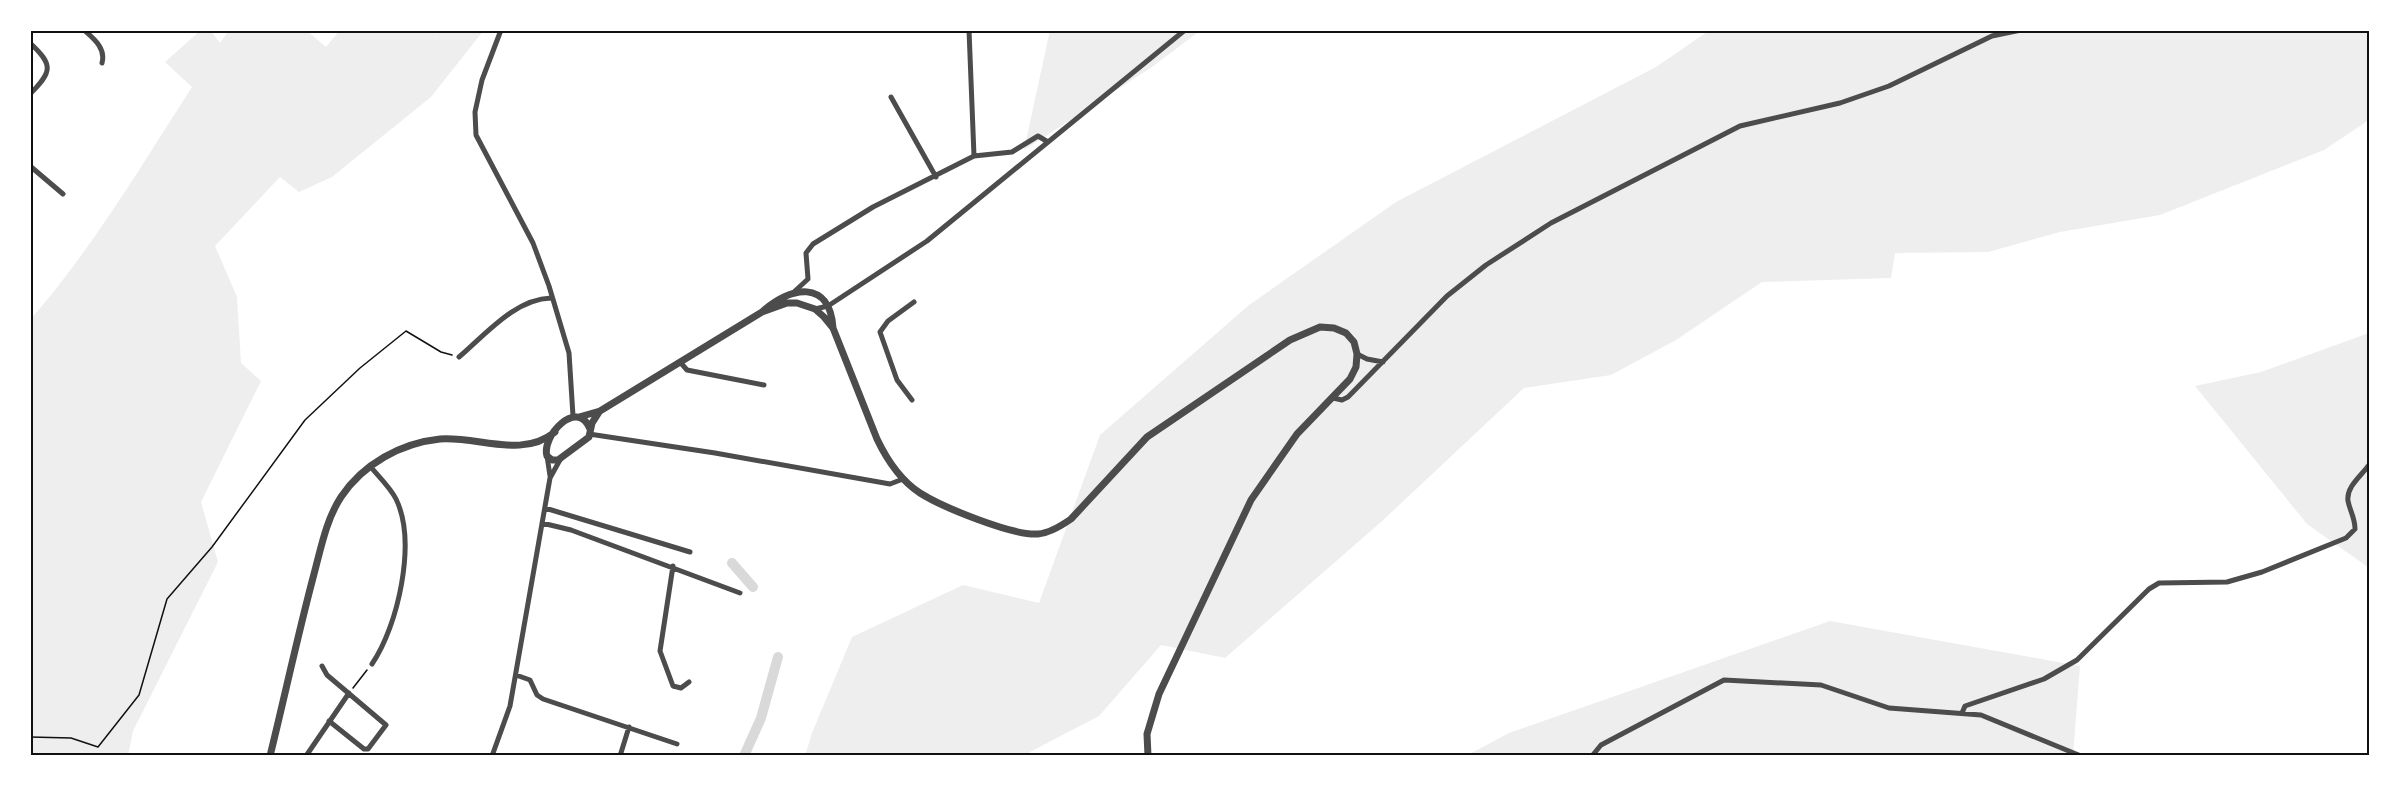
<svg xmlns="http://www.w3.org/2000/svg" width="2399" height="786" viewBox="0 0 2399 786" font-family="Raleway,sans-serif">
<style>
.green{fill:#eee}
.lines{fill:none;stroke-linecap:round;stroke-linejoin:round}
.canal{stroke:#d9d9d9;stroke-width:10}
.path{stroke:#111;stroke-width:1.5}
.minor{stroke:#4c4c4c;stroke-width:5}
.tertiary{stroke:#4c4c4c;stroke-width:7}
.neatline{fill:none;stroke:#111;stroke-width:2}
</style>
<rect width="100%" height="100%" fill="#fff"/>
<path class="green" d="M 201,30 L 210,30 L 220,43 L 229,30 L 306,30 L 326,47 L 340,30 L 433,30 L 437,34 L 441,30 L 484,30 L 431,97 L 332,177 L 299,192 L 280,177 L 215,246 L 237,297 L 241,363 L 261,381 L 201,502 L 218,562 L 133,731 L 128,756 L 30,756 L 30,320 C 92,249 141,166 192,87 L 165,62 Z
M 1050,30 L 1201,30 L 1152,67 L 1024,150 Z
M 1710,30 L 2369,30 L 2369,120 L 2324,150 L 2160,215 L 2060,232 L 1988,252 L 1895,253 L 1891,278 L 1762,282 L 1676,340 L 1611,375 L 1524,388 L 1381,522 L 1225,658 L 1161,645 L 1099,716 L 1030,752 L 1028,756 L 805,756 L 812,733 L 852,637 L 963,585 L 1039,603 L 1100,435 L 1249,305 L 1396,202 L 1656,67 Z
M 2369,333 L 2369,568 L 2307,524 L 2195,386 L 2261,372 Z
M 1830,621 L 2080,666 L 2073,756 L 1466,756 L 1509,733 Z"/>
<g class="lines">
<path class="canal" d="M 732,563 L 753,587
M 744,756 L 761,718 L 778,657"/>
<path class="path" d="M 353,688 L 367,670
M 30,737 L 71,738 L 98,747 L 139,695 L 167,599 L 212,547 L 305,420 L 360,368 L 406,331 L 441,352 L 452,355"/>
<path class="minor" d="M 84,30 C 94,39 106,48 102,63
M 501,30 L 482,80 L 475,112 L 476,135 L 533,243 L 549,286 L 569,353 L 573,416
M 969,30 L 974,156
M 30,43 C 54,65 52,72 30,94
M 891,97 L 936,177
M 30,166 L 63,194
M 795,291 L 808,279 L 806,253 L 813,244 L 873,207 L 974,156 L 1012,152 L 1038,136 L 1048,142
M 815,309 L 828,306 L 927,241 L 1185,30
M 1357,354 L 1367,359 L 1383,362
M 459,357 C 486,334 515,299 551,298
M 680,362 L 687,370 L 764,385
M 1333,398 L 1342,400 L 1348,397 L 1447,296 L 1486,265 L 1551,223 L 1740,126 L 1840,103 L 1889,86 L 1992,36 L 2021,30
M 912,400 L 897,380 L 880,332 L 888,321 L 914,302
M 589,434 L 715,453 L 890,484 L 903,479
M 547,456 L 550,476
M 370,466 C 378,476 390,487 396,499 C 417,542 398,626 372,664
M 545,508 L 690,552
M 542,523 L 571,530 L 740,593
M 673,566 L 660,651 L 673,686 L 681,688 L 689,682
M 322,666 L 327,675 L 386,725 L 368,749 L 364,749 L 329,721
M 516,675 L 530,680 L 537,695 L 543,699 L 677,744
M 1962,713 L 1965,706 L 2044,679 L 2077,660 L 2149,589 L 2159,583 L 2227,582 L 2262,572 L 2346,538 L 2355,529 C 2355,518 2350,511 2348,501 C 2346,487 2361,476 2369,465
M 306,756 L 349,693
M 492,756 L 510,706 L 550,478 L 561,458
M 620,756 L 629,727
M 1592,756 L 1601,745 L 1724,680 L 1821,685 L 1889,708 L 1981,715 L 2081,756"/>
<path class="tertiary" d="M 762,312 L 787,303 L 797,303 L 815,309 L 824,317 L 833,328 L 877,439 C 887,460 900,480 920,493 C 942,507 1013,536 1038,534 C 1050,533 1061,526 1071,519 L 1147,437 L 1290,340 L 1320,327 L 1334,328 L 1346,333 L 1354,342 L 1357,354 L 1356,367 L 1350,379 L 1297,434 L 1251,500 L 1159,694 L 1147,734 L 1148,756
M 579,417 L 600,411 L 762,312 C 790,286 830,279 833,328
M 590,429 C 577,397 541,437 547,456 L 552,460 L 558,460 L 589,437 L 592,423 L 599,412
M 270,756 C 285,695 298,634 314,574 C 321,548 326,520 341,497 C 363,464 401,443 440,439 C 478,436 522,459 555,432"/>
</g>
<rect width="2399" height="786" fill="none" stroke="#ffffff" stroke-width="63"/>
<rect x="32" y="32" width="2336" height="722" class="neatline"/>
</svg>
